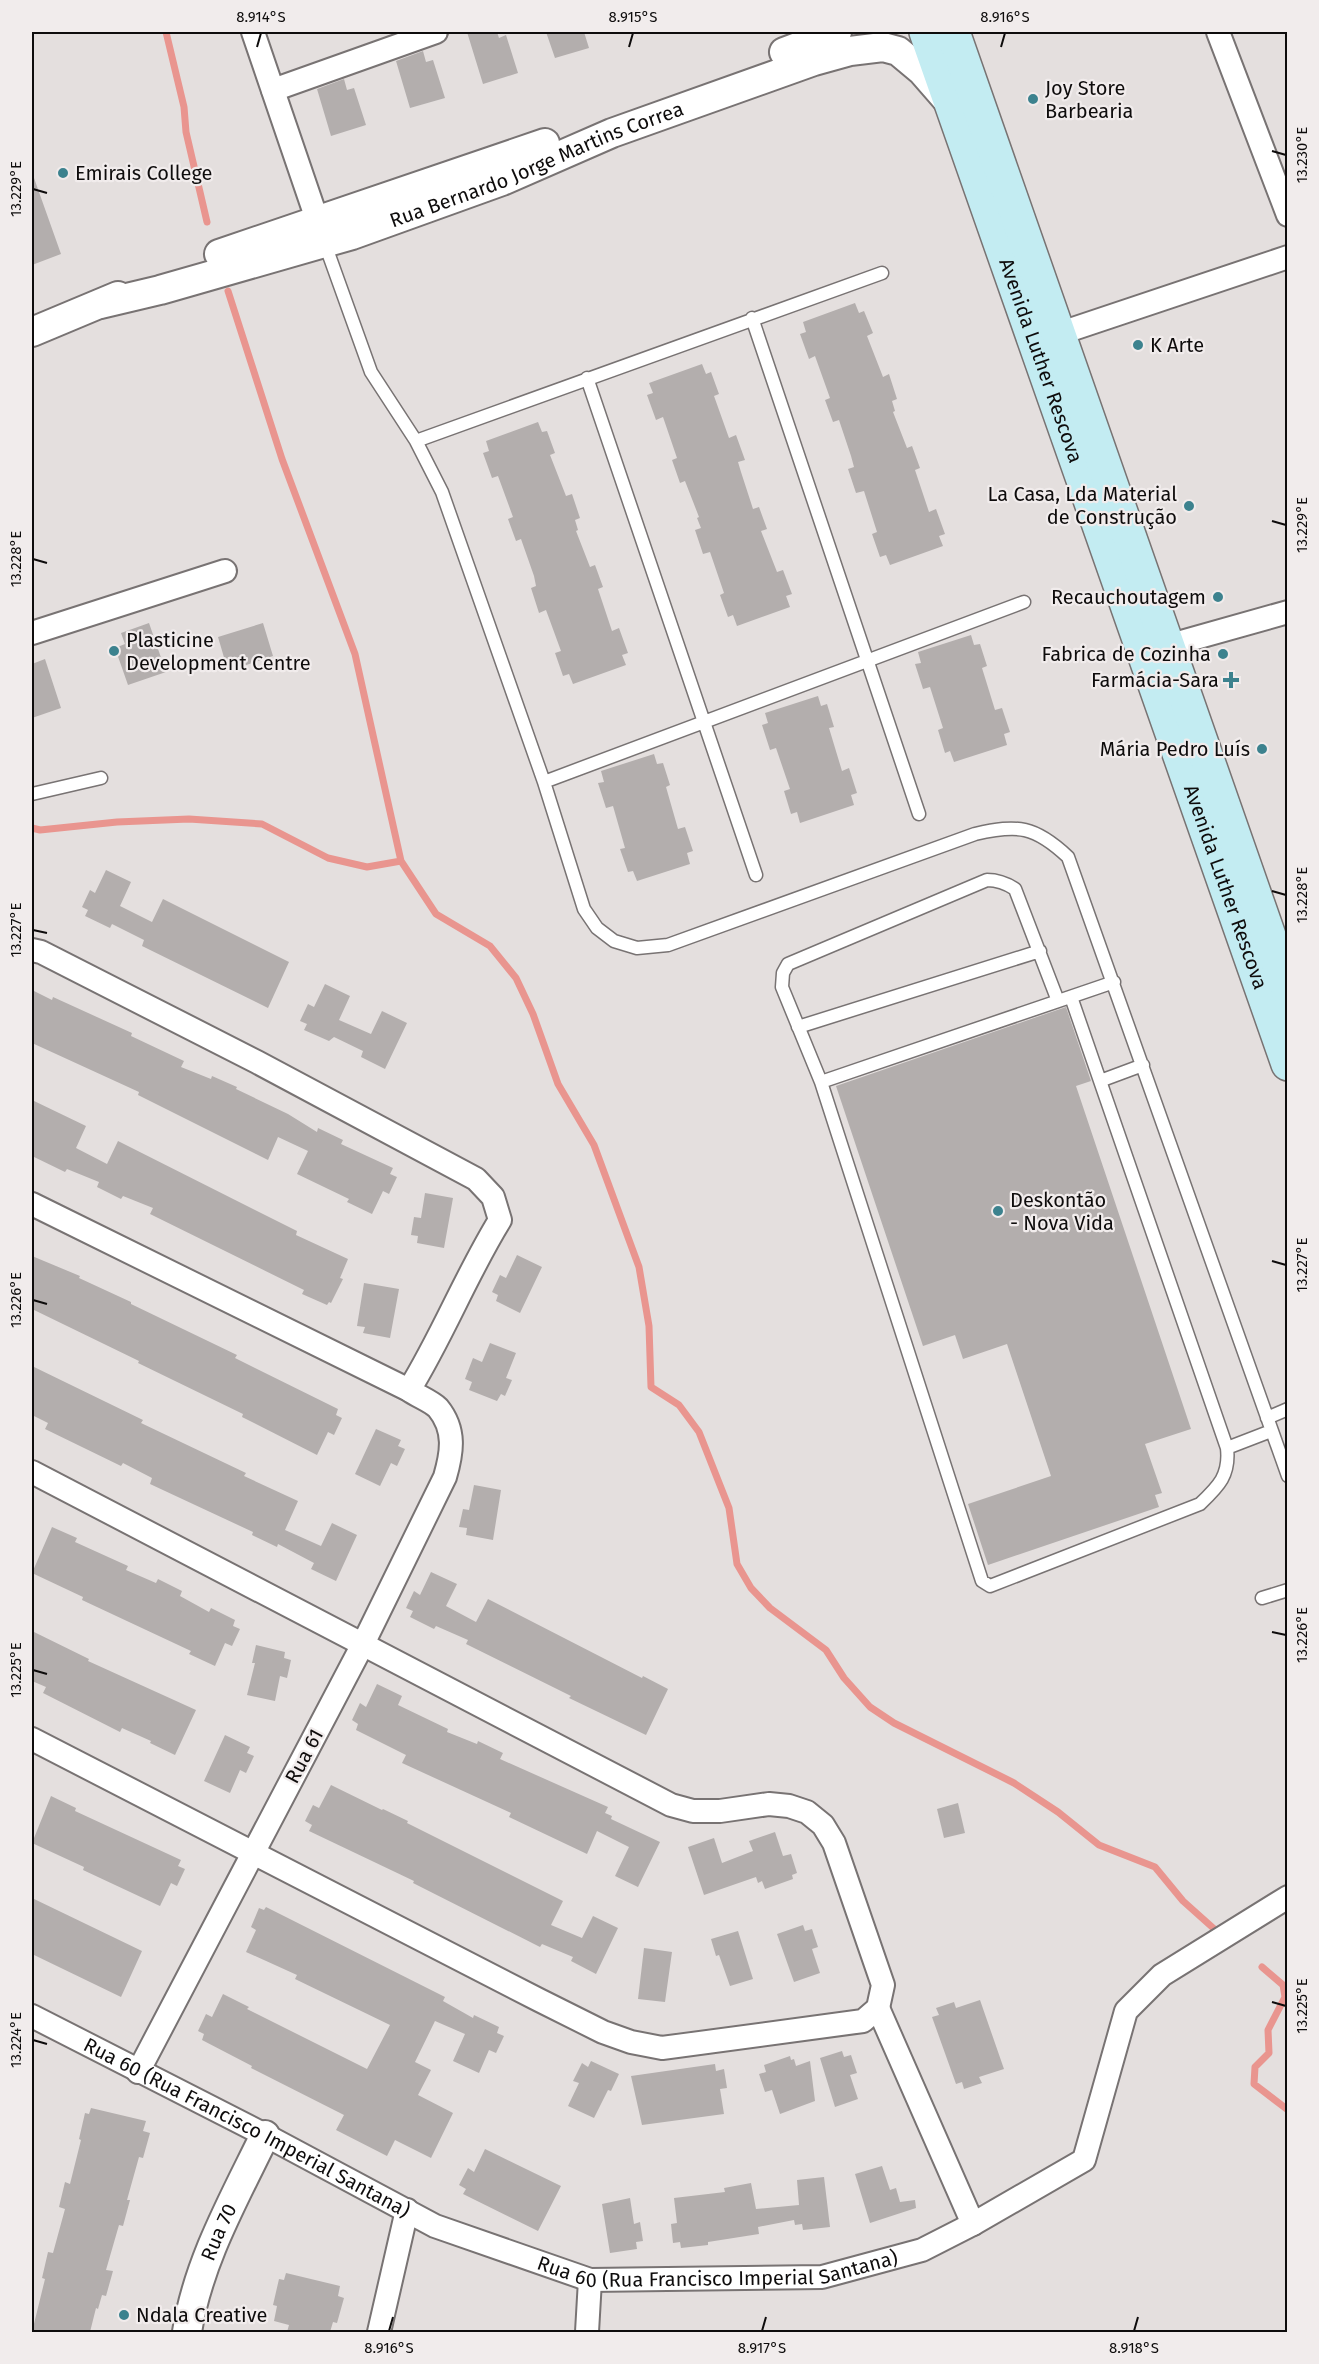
<svg xmlns="http://www.w3.org/2000/svg" width="1319" height="2364" viewBox="0 0 1319 2364" font-family="'Fira Sans',sans-serif">
<style>
.lines{fill:none;stroke-linecap:round;stroke-linejoin:round}
.stream{stroke:#e9958f;stroke-width:7}
.building{fill:#b3aead}
.service-casing{stroke:#787373;stroke-width:15}
.minor-casing{stroke:#787373;stroke-width:26}
.tertiary-casing{stroke:#787373;stroke-width:32}
.secondary-casing{stroke:#787373;stroke-width:36}
.service{stroke:#fff;stroke-width:12}
.minor{stroke:#fff;stroke-width:22}
.tertiary{stroke:#fff;stroke-width:28}
.secondary{stroke:#c3ecf2;stroke-width:33}
.ticks{fill:none;stroke:#0e0c0c;stroke-width:2}
.poi-dot{fill:#3c828e;stroke:#f1ecec;stroke-width:2}
.labels{text-anchor:middle;stroke-width:4.5;stroke-linejoin:round;paint-order:stroke}
.poi-label{font-size:20px;fill:#0e0c0c;stroke:#f1ecec;text-anchor:start}
.street-label{font-size:20px;fill:#0e0c0c;stroke:#f1ecec}
.neatline{fill:none;stroke:#0e0c0c;stroke-width:2}
.ticks-label{font-size:15px;text-anchor:middle;fill:#0e0c0c}
</style>
<rect width="100%" height="100%" fill="#e4dfde"/>
<g class="lines">
<path class="stream" d="M 166,32 L 184,107 L 186,132 L 207,222
M 228,291 L 282,459 L 355,654 L 401,861 L 436,914 L 490,946 L 516,978 L 533,1014 L 558,1084 L 594,1145 L 639,1267 L 649,1326 L 651,1387 L 679,1405 L 699,1432 L 729,1508 L 737,1564 L 751,1588 L 770,1608 L 826,1650 L 844,1678 L 870,1707 L 894,1723 L 1014,1783 L 1058,1812 L 1099,1845 L 1155,1867 L 1183,1901 L 1221,1935
M 32,828 L 40,830 L 117,822 L 189,819 L 262,824 L 328,858 L 367,867 L 401,861
M 1262,1967 L 1283,1985 L 1285,1997 L 1268,2030 L 1269,2053 L 1255,2067 L 1254,2084 L 1288,2110"/>
</g>
<path class="building" d="M 467,32 L 497,32 L 499,38 L 506,35 L 518,73 L 483,84 Z
M 546,32 L 584,32 L 589,48 L 555,58 Z
M 423,51 L 426,62 L 433,60 L 445,98 L 410,108 L 396,61 Z
M 344,79 L 347,90 L 354,88 L 366,125 L 331,136 L 317,89 Z
M 34,178 L 61,254 L 32,265 L 32,179 Z
M 855,303 L 859,313 L 864,311 L 873,333 L 867,336 L 883,377 L 889,374 L 897,399 L 892,401 L 895,411 L 893,412 L 907,448 L 912,446 L 920,468 L 915,470 L 929,512 L 936,509 L 945,534 L 939,536 L 943,546 L 890,565 L 886,555 L 880,557 L 872,534 L 877,532 L 864,491 L 856,493 L 848,469 L 854,467 L 851,456 L 839,420 L 833,422 L 825,400 L 830,398 L 815,356 L 809,359 L 800,334 L 806,332 L 803,322 Z
M 702,364 L 706,374 L 711,372 L 719,394 L 714,396 L 729,438 L 736,435 L 745,460 L 738,462 L 741,472 L 753,509 L 759,507 L 767,529 L 761,531 L 777,572 L 783,570 L 792,594 L 786,596 L 790,607 L 737,626 L 733,615 L 728,617 L 720,595 L 724,593 L 710,552 L 703,554 L 695,530 L 701,528 L 697,518 L 699,517 L 685,481 L 680,483 L 672,460 L 677,458 L 663,417 L 656,420 L 647,395 L 653,393 L 649,383 Z
M 538,422 L 542,432 L 547,431 L 555,453 L 550,455 L 566,496 L 572,494 L 580,518 L 575,520 L 578,530 L 576,531 L 590,567 L 595,565 L 603,587 L 598,589 L 612,631 L 619,628 L 628,653 L 622,655 L 626,665 L 573,684 L 569,674 L 563,676 L 555,653 L 561,651 L 546,610 L 539,613 L 531,588 L 536,586 L 534,576 L 521,539 L 516,541 L 508,519 L 513,517 L 498,476 L 492,478 L 483,453 L 489,451 L 486,441 Z
M 149,623 L 166,672 L 128,685 L 115,648 L 125,644 L 121,633 Z
M 263,623 L 273,656 L 228,671 L 218,637 Z
M 971,635 L 974,645 L 980,644 L 987,666 L 982,668 L 995,710 L 1002,708 L 1010,732 L 1004,734 L 1007,745 L 954,762 L 950,751 L 945,753 L 938,730 L 943,728 L 930,687 L 923,689 L 915,664 L 921,663 L 918,652 Z
M 45,659 L 61,708 L 32,718 L 32,664 Z
M 818,696 L 821,706 L 827,704 L 834,727 L 829,728 L 842,771 L 849,768 L 857,793 L 851,795 L 854,805 L 800,823 L 797,812 L 791,814 L 784,791 L 790,789 L 776,748 L 770,750 L 762,725 L 768,723 L 765,713 Z
M 654,754 L 657,764 L 663,763 L 670,785 L 666,787 L 678,829 L 685,827 L 693,851 L 687,853 L 690,864 L 637,881 L 633,871 L 628,872 L 620,849 L 625,848 L 613,806 L 606,808 L 598,783 L 604,782 L 601,771 Z
M 106,870 L 131,882 L 120,906 L 152,922 L 163,899 L 289,962 L 268,1008 L 142,946 L 144,940 L 112,924 L 110,928 L 85,916 L 88,910 L 82,907 L 90,890 L 95,893 Z
M 325,984 L 350,996 L 339,1020 L 371,1034 L 382,1011 L 407,1023 L 385,1069 L 361,1057 L 363,1051 L 334,1037 L 329,1041 L 304,1030 L 307,1024 L 300,1021 L 308,1004 L 314,1007 Z
M 32,990 L 52,1000 L 53,997 L 132,1033 L 131,1036 L 184,1061 L 181,1067 L 211,1079 L 212,1076 L 237,1087 L 236,1089 L 288,1114 L 317,1132 L 318,1128 L 343,1140 L 341,1144 L 393,1168 L 390,1174 L 397,1177 L 389,1194 L 383,1191 L 372,1214 L 347,1202 L 349,1199 L 297,1174 L 308,1151 L 278,1137 L 268,1160 L 138,1095 L 139,1092 L 32,1043 Z
M 1066,1007 L 1091,1081 L 1076,1086 L 1191,1429 L 1145,1444 L 1162,1493 L 1155,1495 L 1159,1507 L 988,1565 L 968,1504 L 1051,1476 L 1007,1344 L 963,1359 L 955,1335 L 923,1346 L 836,1086 Z
M 32,1100 L 86,1126 L 76,1148 L 107,1164 L 118,1141 L 297,1231 L 296,1235 L 348,1259 L 340,1278 L 343,1279 L 331,1303 L 329,1302 L 327,1305 L 302,1294 L 304,1290 L 150,1214 L 153,1208 L 123,1196 L 121,1199 L 97,1187 L 99,1182 L 67,1169 L 65,1172 L 32,1156 Z
M 425,1193 L 453,1198 L 444,1248 L 417,1243 L 418,1236 L 411,1235 L 414,1217 L 421,1218 Z
M 517,1255 L 542,1267 L 520,1313 L 496,1301 L 498,1295 L 492,1292 L 500,1275 L 506,1278 Z
M 32,1256 L 80,1276 L 79,1278 L 131,1302 L 131,1304 L 237,1355 L 235,1358 L 338,1409 L 336,1415 L 342,1418 L 334,1435 L 328,1432 L 317,1455 L 242,1417 L 243,1414 L 138,1363 L 139,1361 L 32,1309 Z
M 364,1283 L 399,1289 L 390,1338 L 363,1333 L 365,1327 L 357,1326 Z
M 490,1343 L 516,1353 L 506,1378 L 512,1380 L 505,1396 L 501,1394 L 497,1401 L 469,1390 L 472,1382 L 465,1379 L 473,1358 L 482,1362 Z
M 32,1366 L 143,1420 L 141,1423 L 246,1473 L 244,1476 L 298,1501 L 285,1530 L 321,1546 L 332,1523 L 357,1535 L 336,1581 L 311,1569 L 314,1563 L 278,1544 L 277,1547 L 252,1535 L 253,1532 L 150,1484 L 152,1478 L 123,1463 L 121,1466 L 45,1429 L 48,1423 L 32,1415 Z
M 376,1429 L 401,1440 L 398,1446 L 405,1449 L 397,1466 L 391,1463 L 380,1486 L 355,1474 Z
M 474,1485 L 501,1490 L 493,1540 L 466,1535 L 467,1528 L 459,1527 L 463,1509 L 469,1510 Z
M 52,1527 L 77,1538 L 75,1542 L 128,1566 L 126,1570 L 156,1583 L 158,1579 L 182,1591 L 180,1596 L 209,1612 L 211,1608 L 235,1620 L 233,1626 L 240,1629 L 232,1646 L 225,1643 L 215,1666 L 189,1654 L 191,1651 L 82,1600 L 83,1597 L 32,1573 Z
M 431,1572 L 457,1584 L 446,1606 L 476,1622 L 488,1599 L 642,1678 L 643,1676 L 668,1689 L 646,1735 L 569,1698 L 571,1696 L 466,1644 L 468,1640 L 436,1626 L 434,1629 L 410,1617 L 413,1611 L 406,1608 L 414,1591 L 420,1595 Z
M 32,1631 L 89,1659 L 88,1661 L 196,1710 L 175,1755 L 150,1743 L 151,1741 L 122,1728 L 120,1732 L 43,1693 L 46,1687 L 32,1681 Z
M 256,1645 L 285,1652 L 284,1658 L 291,1660 L 287,1678 L 280,1676 L 275,1701 L 247,1695 L 255,1663 L 252,1663 Z
M 377,1684 L 402,1696 L 398,1705 L 448,1729 L 447,1732 L 477,1744 L 478,1741 L 503,1753 L 500,1759 L 608,1807 L 605,1813 L 612,1816 L 611,1819 L 660,1842 L 638,1887 L 615,1876 L 629,1847 L 597,1831 L 587,1854 L 509,1817 L 511,1813 L 402,1763 L 406,1755 L 356,1730 L 358,1724 L 352,1720 L 360,1703 L 366,1707 Z
M 225,1735 L 250,1747 L 247,1753 L 254,1756 L 246,1773 L 240,1770 L 230,1793 L 204,1781 Z
M 331,1785 L 382,1810 L 383,1809 L 408,1821 L 407,1823 L 563,1901 L 551,1925 L 582,1938 L 593,1916 L 618,1928 L 596,1974 L 571,1961 L 573,1957 L 542,1944 L 540,1947 L 413,1883 L 414,1881 L 309,1831 L 312,1825 L 305,1821 L 313,1805 L 319,1808 Z
M 51,1796 L 76,1808 L 75,1811 L 181,1860 L 178,1866 L 185,1869 L 177,1886 L 171,1883 L 160,1906 L 83,1870 L 84,1867 L 32,1843 Z
M 958,1803 L 965,1833 L 944,1838 L 937,1809 Z
M 775,1832 L 783,1856 L 791,1854 L 797,1873 L 792,1875 L 793,1879 L 765,1889 L 762,1881 L 758,1883 L 756,1877 L 704,1895 L 688,1847 L 714,1838 L 722,1863 L 753,1851 L 749,1841 Z
M 32,1898 L 142,1951 L 121,1997 L 32,1954 Z
M 266,1907 L 445,1997 L 443,2001 L 473,2018 L 474,2015 L 499,2027 L 497,2033 L 504,2036 L 496,2053 L 489,2050 L 479,2073 L 453,2061 L 465,2034 L 435,2021 L 415,2062 L 431,2070 L 418,2095 L 453,2113 L 431,2158 L 395,2140 L 387,2156 L 336,2130 L 344,2115 L 251,2068 L 252,2066 L 202,2040 L 204,2034 L 198,2031 L 206,2014 L 212,2017 L 223,1994 L 249,2007 L 247,2009 L 367,2069 L 390,2025 L 295,1979 L 297,1975 L 246,1952 L 256,1930 L 251,1927 L 259,1908 L 264,1910 Z
M 803,1925 L 805,1931 L 812,1929 L 818,1947 L 812,1949 L 820,1973 L 794,1982 L 777,1934 Z
M 738,1931 L 753,1979 L 730,1986 L 719,1955 L 716,1956 L 711,1939 Z
M 644,1948 L 672,1952 L 665,2002 L 638,1999 Z
M 980,2000 L 1004,2069 L 979,2077 L 982,2083 L 964,2089 L 962,2082 L 956,2084 L 932,2017 L 939,2015 L 936,2008 L 954,2002 L 956,2008 Z
M 842,2051 L 844,2057 L 851,2055 L 857,2073 L 850,2075 L 858,2099 L 835,2107 L 820,2058 Z
M 790,2056 L 791,2060 L 794,2059 L 796,2066 L 810,2061 L 815,2101 L 780,2114 L 772,2090 L 765,2092 L 759,2074 L 766,2072 L 764,2065 Z
M 591,2061 L 619,2074 L 611,2091 L 608,2090 L 594,2118 L 568,2106 L 579,2083 L 573,2081 L 582,2063 L 588,2067 Z
M 715,2064 L 716,2071 L 724,2069 L 727,2088 L 720,2089 L 724,2114 L 642,2125 L 631,2076 Z
M 91,2108 L 146,2121 L 143,2131 L 150,2133 L 143,2158 L 139,2157 L 127,2200 L 130,2200 L 123,2226 L 119,2225 L 106,2270 L 113,2271 L 106,2296 L 102,2295 L 98,2309 L 96,2308 L 90,2332 L 32,2332 L 45,2279 L 42,2278 L 48,2252 L 53,2253 L 65,2209 L 59,2207 L 65,2182 L 70,2184 L 81,2140 L 79,2139 L 85,2113 L 89,2114 Z
M 485,2149 L 561,2186 L 538,2231 L 463,2194 L 466,2189 L 459,2185 L 468,2168 L 474,2172 Z
M 882,2166 L 890,2190 L 896,2188 L 900,2202 L 915,2200 L 916,2208 L 870,2223 L 855,2174 Z
M 824,2177 L 830,2227 L 803,2230 L 802,2224 L 795,2225 L 794,2220 L 758,2227 L 759,2234 L 708,2242 L 708,2245 L 681,2248 L 680,2242 L 673,2243 L 671,2224 L 677,2223 L 674,2198 L 725,2192 L 724,2188 L 751,2183 L 756,2209 L 799,2205 L 797,2180 Z
M 630,2198 L 634,2224 L 640,2222 L 643,2241 L 636,2242 L 637,2249 L 610,2253 L 602,2204 Z
M 286,2273 L 340,2286 L 338,2296 L 344,2298 L 337,2323 L 333,2322 L 330,2332 L 287,2332 L 289,2325 L 274,2321 L 277,2306 L 273,2305 L 279,2279 L 284,2280 Z"/>
<g class="lines">
<defs>
<path id="service" d="M 325,244 L 371,372 L 416,441 L 442,492 L 544,782 L 584,909 L 597,928 L 614,941 L 637,948 L 668,945 L 975,834 C 1018,824 1035,826 1068,857 L 1288,1476
M 752,318 L 919,814
M 587,378 L 756,875
M 416,441 L 882,273
M 544,782 L 1024,602
M 32,794 L 101,778
M 1058,1001 L 1015,889 C 1006,883 998,880 987,880 L 788,964 L 783,973 L 782,987 L 821,1082 L 982,1581 L 990,1586 L 1200,1504 C 1219,1486 1230,1475 1227,1448 L 1071,997
M 798,1027 L 1040,951
M 1100,1081 L 1143,1065
M 821,1082 L 1114,982
M 1267,1418 L 1288,1409
M 1227,1448 L 1271,1431
M 1262,1598 L 1288,1590"/>
<g id="minor">
<path d="M 253,32 L 323,237"/>
<path d="M 1218,32 L 1288,215"/>
<path d="M 273,90 L 436,32"/>
<path d="M 1058,334 L 1288,257"/>
<path d="M 32,633 L 225,571"/>
<path d="M 1167,646 L 1288,612"/>
<path d="M 32,950 L 41,952 L 257,1062 L 476,1179 L 493,1197 L 500,1220 C 466,1275 443,1335 409,1390"/>
<path d="M 32,1204 L 409,1390 C 417,1396 431,1401 438,1408 C 456,1430 452,1453 445,1477 L 363,1644 L 138,2072"/>
<path d="M 32,1472 L 671,1805 L 693,1811 L 720,1811 L 769,1804 L 789,1806 L 807,1812 L 823,1825 L 834,1843 L 883,1985 L 878,2008 L 863,2021 L 662,2048 L 631,2042 L 603,2032 L 539,2000 L 32,1739"/>
<path d="M 878,2008 L 973,2224"/>
<path id="s1" d="M 32,2016 L 265,2135 L 435,2226 L 590,2280 L 822,2277 L 922,2250 L 973,2224 L 1084,2160 L 1126,2011 L 1162,1975 L 1288,1897"/>
<path d="M 379,2332 L 407,2210"/>
<path d="M 587,2332 L 590,2280"/>
</g>
<g id="tertiary">
<path d="M 784,52 L 837,32"/>
<path d="M 219,254 L 545,143"/>
<path id="s2" d="M 101,304 L 160,290 L 352,235 L 502,181 L 612,133 L 814,61 L 850,51 L 883,47 L 898,51 L 922,71 L 949,102"/>
<path d="M 32,332 L 118,296"/>
<path id="s3" d="M 187,2332 C 198,2262 234,2199 265,2135"/>
</g>
<g id="secondary">
<path id="s4" d="M 926,32 L 1288,1064"/>
<path d="M 953,32 L 1288,990"/>
</g>
</defs>
<use href="#service" class="service-casing"/>
<use href="#minor" class="minor-casing"/>
<use href="#tertiary" class="tertiary-casing"/>
<use href="#secondary" class="secondary-casing"/>
<use href="#service" class="service"/>
<use href="#minor" class="minor"/>
<use href="#tertiary" class="tertiary"/>
<use href="#secondary" class="secondary"/>
</g>
<path class="ticks" d="M 257,47 L 261,33M 629,47 L 633,33M 1001,47 L 1005,33M 1272,151 L 1286,155M 33,189 L 47,193M 1272,521 L 1286,525M 33,559 L 47,563M 1272,891 L 1286,895M 33,930 L 47,933M 1272,1261 L 1286,1265M 33,1300 L 47,1304M 1272,1632 L 1286,1635M 33,1670 L 47,1674M 1272,2002 L 1286,2006M 33,2040 L 47,2044M 389,2331 L 393,2317M 762,2331 L 766,2317M 1134,2331 L 1138,2317"/>
<g class="poi-dot">
<circle cx="1033" cy="99" r="6"/>
<circle cx="63" cy="173" r="6"/>
<circle cx="1138" cy="345" r="6"/>
<circle cx="1189" cy="506" r="6"/>
<circle cx="1218" cy="597" r="6"/>
<circle cx="114" cy="651" r="6"/>
<circle cx="1223" cy="654" r="6"/>
<path d="M1228 671h6v6h6v6h-6v6h-6v-6h-6v-6h6z"/>
<circle cx="1262" cy="749" r="6"/>
<circle cx="998" cy="1211" r="6"/>
<circle cx="124" cy="2315" r="6"/>
</g>
<g class="labels">
<g class="poi-label">
<text x="1045" y="95">Joy Store<tspan x="1045" dy="23">Barbearia</tspan></text>
<text x="75" y="180">Emirais College</text>
<text x="1150" y="352">K Arte</text>
<text x="1177" y="501" text-anchor="end">La Casa, Lda Material<tspan x="1177" dy="23">de Construção</tspan></text>
<text x="1206" y="604" text-anchor="end">Recauchoutagem</text>
<text x="126" y="647">Plasticine<tspan x="126" dy="23">Development Centre</tspan></text>
<text x="1211" y="661" text-anchor="end">Fabrica de Cozinha</text>
<text x="1219" y="687" text-anchor="end">Farmácia-Sara</text>
<text x="1250" y="756" text-anchor="end">Mária Pedro Luís</text>
<text x="1010" y="1207">Deskontão<tspan x="1010" dy="23">- Nova Vida</tspan></text>
<text x="136" y="2322">Ndala Creative</text>
</g>
<g class="street-label">
<text dy="7" stroke="none"><textPath href="#s2" startOffset="458">Rua Bernardo Jorge Martins Correa</textPath></text>
<text dy="7" stroke="none"><textPath href="#s4" startOffset="348">Avenida Luther Rescova</textPath></text>
<text dy="7" stroke="none"><textPath href="#s4" startOffset="906">Avenida Luther Rescova</textPath></text>
<text transform="translate(304 1756) rotate(-62)" y="7">Rua 61</text>
<text dy="7" stroke="none"><textPath href="#s1" startOffset="242">Rua 60 (Rua Francisco Imperial Santana)</textPath></text>
<text dy="7" stroke="none"><textPath href="#s3" startOffset="105">Rua 70</textPath></text>
<text dy="7" stroke="none"><textPath href="#s1" startOffset="746">Rua 60 (Rua Francisco Imperial Santana)</textPath></text>
</g>
</g>
<rect width="1319" height="2364" fill="none" stroke="#f1ecec" stroke-width="66"/>
<rect x="33" y="33" width="1253" height="2298" class="neatline"/>
<g class="ticks-label">
<text x="261" y="22">8.914°S</text>
<text x="633" y="22">8.915°S</text>
<text x="1005" y="22">8.916°S</text>
<text transform="translate(1302 155) rotate(-90)" y="5">13.230°E</text>
<text transform="translate(16 189) rotate(-90)" y="5">13.229°E</text>
<text transform="translate(1302 525) rotate(-90)" y="5">13.229°E</text>
<text transform="translate(16 559) rotate(-90)" y="5">13.228°E</text>
<text transform="translate(1302 895) rotate(-90)" y="5">13.228°E</text>
<text transform="translate(16 930) rotate(-90)" y="5">13.227°E</text>
<text transform="translate(1302 1265) rotate(-90)" y="5">13.227°E</text>
<text transform="translate(16 1300) rotate(-90)" y="5">13.226°E</text>
<text transform="translate(1302 1635) rotate(-90)" y="5">13.226°E</text>
<text transform="translate(16 1670) rotate(-90)" y="5">13.225°E</text>
<text transform="translate(1302 2006) rotate(-90)" y="5">13.225°E</text>
<text transform="translate(16 2040) rotate(-90)" y="5">13.224°E</text>
<text x="389" y="2353">8.916°S</text>
<text x="762" y="2353">8.917°S</text>
<text x="1134" y="2353">8.918°S</text>
</g>
</svg>
